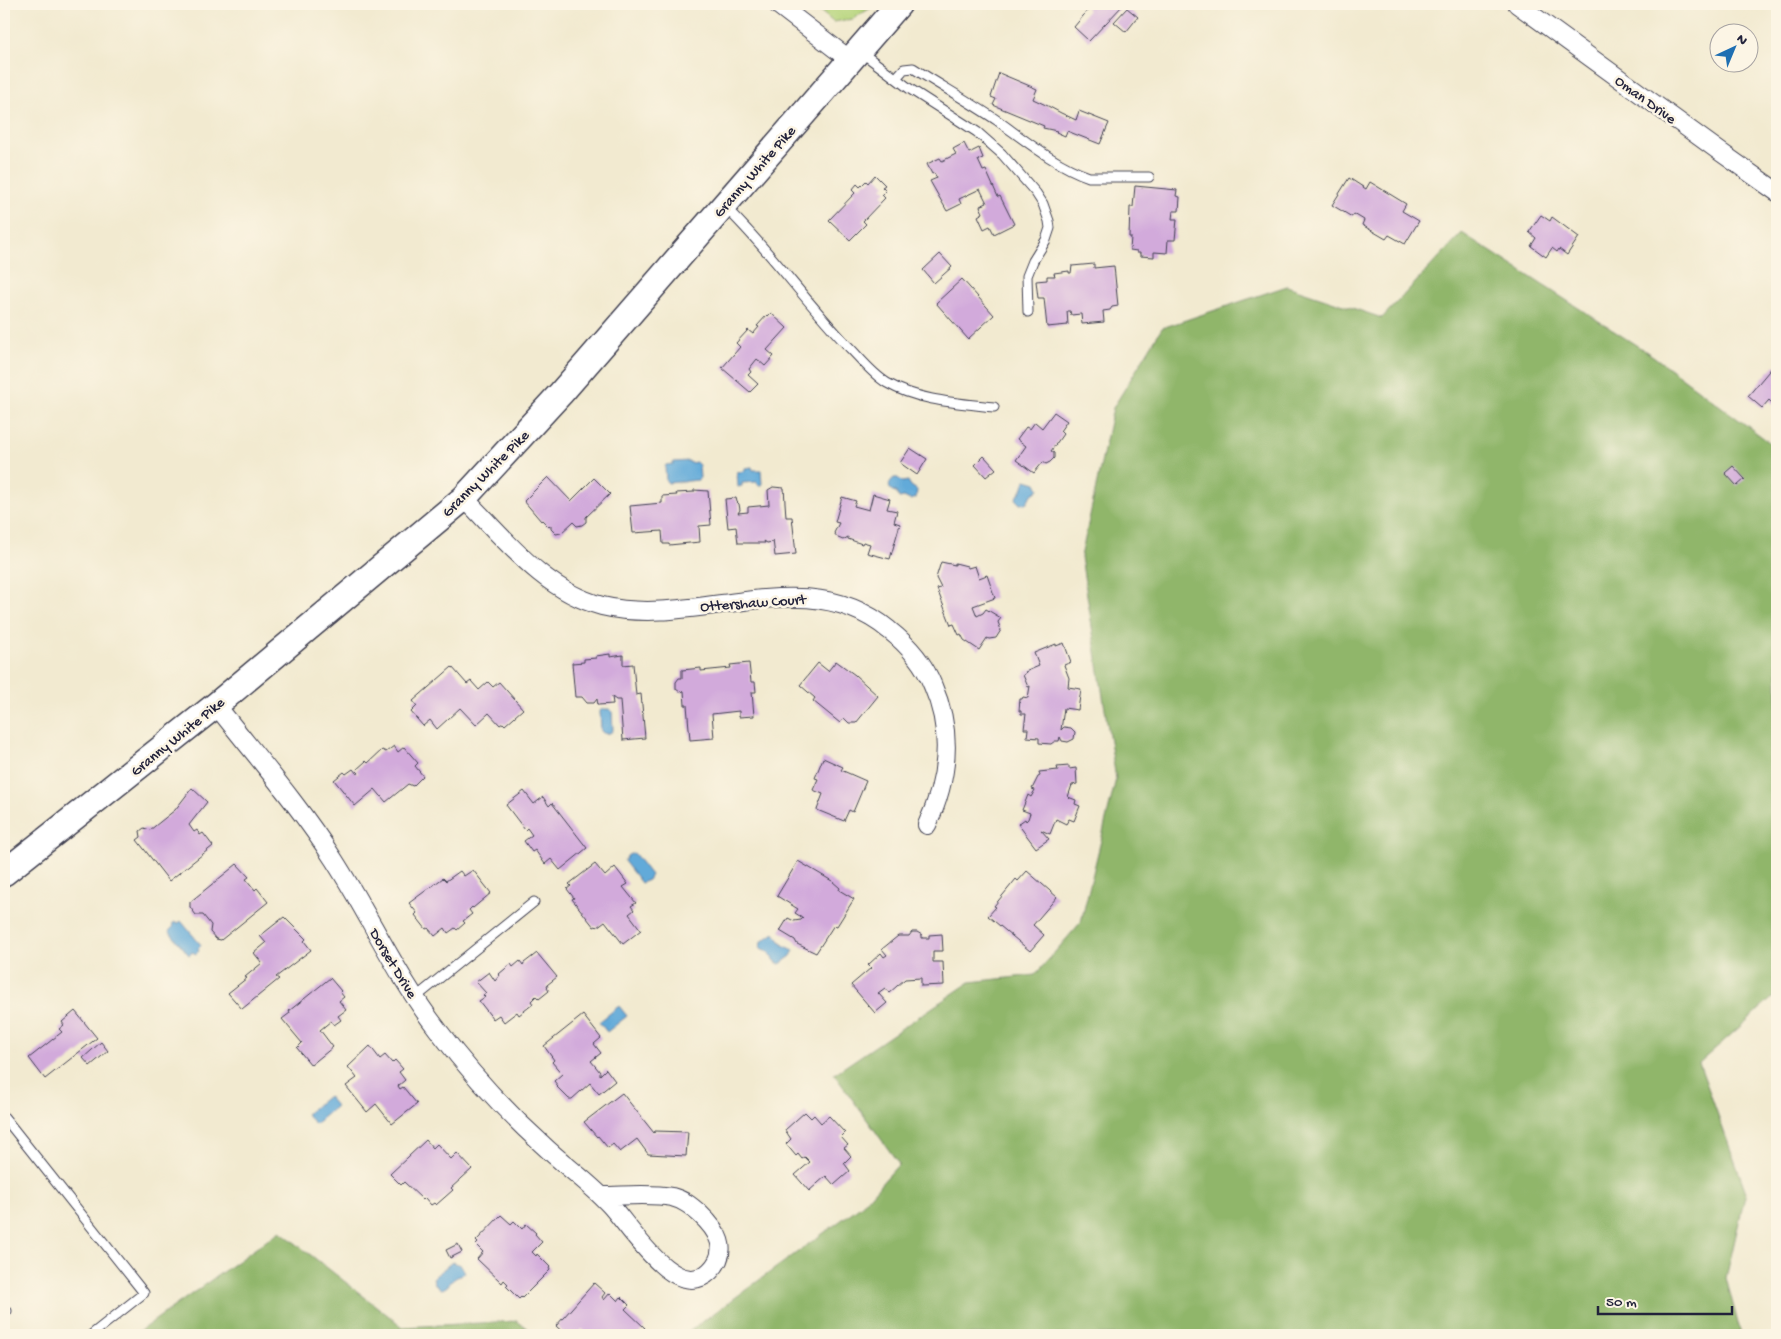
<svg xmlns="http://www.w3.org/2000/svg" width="1781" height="1339" viewBox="0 0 1781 1339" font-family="'Gochi Hand',sans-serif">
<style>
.green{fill:#b5d47a;stroke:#6c7b5a}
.forest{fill:#90b66a;stroke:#596c52}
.water{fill:#62aad9;stroke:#42668a}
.building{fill:#d2aadb}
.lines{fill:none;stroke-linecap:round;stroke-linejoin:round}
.service-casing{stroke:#414051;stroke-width:11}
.minor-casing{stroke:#414051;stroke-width:20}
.secondary-casing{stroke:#414051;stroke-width:28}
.path{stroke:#414051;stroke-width:3;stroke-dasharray:4 4;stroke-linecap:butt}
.service{stroke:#fff;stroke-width:9}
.minor{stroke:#fff;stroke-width:18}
.secondary{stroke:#fff;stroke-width:25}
.labels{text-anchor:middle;stroke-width:5;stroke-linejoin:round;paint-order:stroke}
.street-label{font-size:15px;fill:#22223b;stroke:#fcf5e5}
</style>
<rect width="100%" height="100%" fill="#fcf5e5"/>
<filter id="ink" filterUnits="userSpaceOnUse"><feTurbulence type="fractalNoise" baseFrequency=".02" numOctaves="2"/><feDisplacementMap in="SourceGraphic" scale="10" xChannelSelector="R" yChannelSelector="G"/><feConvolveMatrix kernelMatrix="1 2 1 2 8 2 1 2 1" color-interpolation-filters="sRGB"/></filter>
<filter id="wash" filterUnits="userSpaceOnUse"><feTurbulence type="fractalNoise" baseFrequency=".0096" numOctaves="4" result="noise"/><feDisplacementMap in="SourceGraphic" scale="20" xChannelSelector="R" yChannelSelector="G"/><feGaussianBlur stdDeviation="1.12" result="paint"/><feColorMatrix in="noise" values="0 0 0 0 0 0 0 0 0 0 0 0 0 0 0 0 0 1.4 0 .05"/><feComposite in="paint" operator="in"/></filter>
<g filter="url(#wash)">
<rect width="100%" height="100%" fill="#f2ead0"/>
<path class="green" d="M 812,4 L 877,4 L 853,19 L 833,22 Z"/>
<path class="forest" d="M 1462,233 L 1653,356 L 1777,448 L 1777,994 L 1699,1063 L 1746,1192 L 1726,1278 L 1741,1335 L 684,1335 L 862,1205 L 899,1164 L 834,1074 L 970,982 L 1035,975 L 1081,922 L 1116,779 L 1081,557 L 1113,408 L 1162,328 L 1287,286 L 1382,318 Z
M 280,1231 L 403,1327 L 517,1321 L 536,1335 L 134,1335 Z"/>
<path class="water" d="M 689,461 L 690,463 L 696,462 L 699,465 L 700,478 L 698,480 L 668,483 L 666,481 L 665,467 L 666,465 L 673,464 L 674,462 Z
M 752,467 L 753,470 L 761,470 L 762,485 L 758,485 L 757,482 L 742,483 L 742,486 L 738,487 L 737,472 L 745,471 L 745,468 Z
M 894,478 L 898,478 L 902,482 L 908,481 L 911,486 L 917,490 L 916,498 L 910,500 L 904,497 L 899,498 L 896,492 C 888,491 887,483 894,478 Z
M 1026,480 L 1036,483 L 1039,489 L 1030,496 L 1027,503 L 1020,504 L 1017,501 L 1016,498 L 1022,490 L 1024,483 Z
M 602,709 L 609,709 L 612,711 L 613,730 C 611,734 604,735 601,731 L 600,711 Z
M 634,853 L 651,875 L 648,880 L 641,883 L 624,861 L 628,855 Z
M 181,921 L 201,945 L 198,949 L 199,951 L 195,954 L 193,952 L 189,955 L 169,931 L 174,926 L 172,924 L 175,922 L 177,924 Z
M 774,933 L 783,945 L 794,950 L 791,956 L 780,964 L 776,962 L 768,951 L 760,948 L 761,942 Z
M 619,1006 L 627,1016 L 607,1032 L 599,1022 Z
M 328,1096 L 336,1106 L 315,1124 L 306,1114 Z
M 452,1262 L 461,1265 L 465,1272 C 461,1276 458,1276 454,1279 C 449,1283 448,1288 441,1289 L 435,1284 L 433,1278 Z"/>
<g id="blocks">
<path class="building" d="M 1085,4 L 1124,4 L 1089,41 L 1074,27 L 1088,10 L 1086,8 L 1088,6 Z
M 1127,8 L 1138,17 L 1126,32 L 1114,22 Z
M 999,73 L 1037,89 L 1033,99 L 1048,106 L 1061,113 L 1076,120 L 1079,111 L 1109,123 L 1100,144 L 1067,131 L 1065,136 L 1056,132 L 1057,131 L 1043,128 L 1044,126 L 993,105 L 996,99 L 991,97 Z
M 964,143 L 969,153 L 979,148 L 983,158 L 978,160 L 983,171 L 986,170 L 998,197 L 1000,196 L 1014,224 L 994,234 L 990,226 L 984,229 L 978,216 L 983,213 L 980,206 L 987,203 L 980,189 L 959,199 L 961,204 L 947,211 L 930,181 L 937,178 L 934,173 L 932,174 L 927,164 L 940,158 L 942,161 L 956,154 L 953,149 Z
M 875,175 L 885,185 L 882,187 L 886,191 L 882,195 L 885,198 L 863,221 L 866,224 L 850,240 L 829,220 L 855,193 L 852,190 L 857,184 L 860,187 L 866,181 L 868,183 Z
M 1349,178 L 1366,189 L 1370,182 L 1406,204 L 1402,211 L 1419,221 L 1405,244 L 1389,235 L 1386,239 L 1362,225 L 1364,220 L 1354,214 L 1352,217 L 1332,205 Z
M 1135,186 L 1177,190 L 1176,196 L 1180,197 L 1179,211 L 1173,211 L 1172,219 L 1177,219 L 1175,240 L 1168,240 L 1167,253 L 1154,252 L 1154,257 L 1140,256 L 1140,253 L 1137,253 L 1137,251 L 1130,250 L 1131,237 L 1129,237 L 1130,207 L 1133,207 Z
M 1541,215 L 1550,221 L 1552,217 L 1579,237 L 1567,255 L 1559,249 L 1557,252 L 1552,248 L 1546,257 L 1531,246 L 1536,238 L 1529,232 Z
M 940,254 L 952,267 L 934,283 L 923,270 Z
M 1094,264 L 1094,268 L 1114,266 L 1118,306 L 1112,307 L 1110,310 L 1103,311 L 1104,322 L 1082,324 L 1081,314 L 1071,315 L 1070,311 L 1067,311 L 1068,325 L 1047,327 L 1044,298 L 1038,298 L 1036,281 L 1047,280 L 1047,276 L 1055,276 L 1054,273 L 1069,271 L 1069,273 L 1071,273 L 1072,266 Z
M 962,279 L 994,315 L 968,339 L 936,303 Z
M 771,313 L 787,328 L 767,350 L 774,356 L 765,366 L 757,359 L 749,369 L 751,372 L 748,375 L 758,384 L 750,392 L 722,368 L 740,347 L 736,343 L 748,330 L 753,334 L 759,327 L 757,326 L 767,315 L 768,316 Z
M 1774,365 L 1777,368 L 1777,408 L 1769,400 L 1762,408 L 1748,396 Z
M 1054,412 L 1067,421 L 1060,431 L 1063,434 L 1051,451 L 1054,453 L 1054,458 L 1050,462 L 1046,464 L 1043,462 L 1034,473 L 1016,460 L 1026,446 L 1017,439 L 1026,427 L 1030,429 L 1035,422 L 1042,428 Z
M 910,448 L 927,459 L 917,475 L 900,463 Z
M 984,456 L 996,469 L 986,477 L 975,465 Z
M 1733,466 L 1745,479 L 1737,486 L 1725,473 Z
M 548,477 L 571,501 L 594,478 L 610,494 L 586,517 L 586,522 L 582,525 L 577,526 L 573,522 L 561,533 L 556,534 L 551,529 L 551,525 L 549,527 L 542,520 L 541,521 L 524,501 Z
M 773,487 L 784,488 L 786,517 L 792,517 L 796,554 L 775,556 L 773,540 L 772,542 L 767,543 L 764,541 L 765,543 L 738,543 L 736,527 L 728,528 L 725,499 L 736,498 L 737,502 L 739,504 L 740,510 L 738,513 L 748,512 L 748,507 L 769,505 L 768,490 Z
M 694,490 L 708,491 L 711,525 L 699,526 L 700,542 L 669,545 L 669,544 L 663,544 L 662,531 L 633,533 L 630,506 L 662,503 L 662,496 L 677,495 L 676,493 L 694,492 Z
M 873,494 L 890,499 L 887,509 L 897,511 L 894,522 L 900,524 L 890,559 L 867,553 L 870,544 L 863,542 L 862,544 L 848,539 L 848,537 L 843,540 L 838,538 L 834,533 L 839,523 L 835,522 L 842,497 L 856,501 L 854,506 L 869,510 Z
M 941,562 L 955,565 L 955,563 L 967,566 L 968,568 L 975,566 L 979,578 L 987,575 L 995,598 L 973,606 L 977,616 L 983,613 L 986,609 L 1001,618 L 998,622 L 1001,630 L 996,638 L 989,639 L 987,638 L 979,650 L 964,640 L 961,634 L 959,635 L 954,624 L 951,625 L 937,589 L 941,588 L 936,578 Z
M 1064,643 L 1071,662 L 1064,665 L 1069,678 L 1068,687 L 1081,689 L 1078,710 L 1064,708 L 1061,730 L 1064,727 L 1071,728 L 1075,732 L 1074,739 L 1068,742 L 1062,741 L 1060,737 L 1059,741 L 1055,741 L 1051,744 L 1039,743 L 1039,738 L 1027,737 L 1028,729 L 1024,729 L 1026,714 L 1021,714 L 1021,711 L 1019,711 L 1020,699 L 1022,699 L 1023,697 L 1028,698 L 1030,686 L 1028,687 L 1023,675 L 1026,673 L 1025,672 L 1039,666 L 1034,653 L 1056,644 L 1056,646 Z
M 610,654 L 610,657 L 623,655 L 623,665 L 633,664 L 636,695 L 641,694 L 645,738 L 623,740 L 620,700 L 616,700 L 612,697 L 613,704 L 598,705 L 597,699 L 594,703 L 587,703 L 582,697 L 575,697 L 572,663 L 584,662 L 584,659 L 596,658 L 596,656 Z
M 836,661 L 855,675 L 878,696 L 856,723 L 849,723 L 844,718 L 840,723 L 813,701 L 815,698 L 800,685 L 818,663 L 828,671 Z
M 749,663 L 751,682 L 755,682 L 756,692 L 752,692 L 754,716 L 739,717 L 739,711 L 712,714 L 714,738 L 690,740 L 687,705 L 685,705 L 684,691 L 680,692 L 676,689 L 676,682 L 679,678 L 682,678 L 682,670 L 701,668 L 701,671 L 731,668 L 730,665 Z
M 452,667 L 467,684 L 471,681 L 479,690 L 488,682 L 493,687 L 499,682 L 523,709 L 505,725 L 503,723 L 500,725 L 489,713 L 476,725 L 460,708 L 437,729 L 430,720 L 423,726 L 411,712 L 417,706 L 413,701 Z
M 394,746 L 398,752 L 404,747 L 418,763 L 415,766 L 423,776 L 413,786 L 408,784 L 386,802 L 375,789 L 355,806 L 334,780 L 344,772 L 346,774 L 353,769 L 357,774 L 359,773 L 356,770 L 366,761 L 368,763 L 382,750 L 386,752 Z
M 823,758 L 843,767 L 841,770 L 866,781 L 853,812 L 849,810 L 844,821 L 817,810 L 823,794 L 813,790 L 818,779 L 815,778 Z
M 1069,766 L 1069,769 L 1076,768 L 1077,784 L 1072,785 L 1068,797 L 1076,800 L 1075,804 L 1080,806 L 1074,821 L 1069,819 L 1066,824 L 1056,819 L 1050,834 L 1041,830 L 1049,839 L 1036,848 L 1018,824 L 1025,819 L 1026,821 L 1028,819 L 1030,813 L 1022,810 L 1028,795 L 1031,797 L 1035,790 L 1032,789 L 1038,777 L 1040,776 L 1039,772 L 1058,770 L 1057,767 Z
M 192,788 L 207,802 L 189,825 L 194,832 L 197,830 L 200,835 L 203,833 L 213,846 L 169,881 L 137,840 L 141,837 L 140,831 L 144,828 L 150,830 L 175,810 Z
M 524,791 L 534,804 L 543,797 L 549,806 L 552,803 L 587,848 L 560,870 L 551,859 L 545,864 L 535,850 L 532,852 L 524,841 L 532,835 L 527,828 L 525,830 L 506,805 Z
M 798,861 L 832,881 L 840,888 L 839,890 L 854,899 L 837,926 L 834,925 L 816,953 L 797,944 L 795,940 L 780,931 L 788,918 L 794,921 L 801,920 L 803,918 L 795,913 L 798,909 L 777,896 Z
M 237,864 L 249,877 L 246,879 L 255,890 L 257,888 L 268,902 L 221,940 L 216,939 L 210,932 L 211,925 L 203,915 L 196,915 L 190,907 L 190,902 Z
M 595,864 L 605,876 L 615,867 L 628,884 L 623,887 L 636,903 L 631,906 L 634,910 L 629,914 L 641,930 L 623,944 L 605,921 L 597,927 L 596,926 L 594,927 L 572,899 L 574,898 L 567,889 L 571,886 L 569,884 Z
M 473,870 L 491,893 L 473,908 L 472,907 L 469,910 L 472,914 L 463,921 L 465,923 L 457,930 L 455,928 L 448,933 L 445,928 L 435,936 L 428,928 L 426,929 L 415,915 L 417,913 L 409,903 L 443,878 L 446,881 L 460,871 L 464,876 Z
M 1027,871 L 1057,897 L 1033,925 L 1044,935 L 1030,951 L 988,916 L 996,907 L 994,906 L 1016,879 L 1018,881 Z
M 284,917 L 306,939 L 304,941 L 311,950 L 276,977 L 279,979 L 242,1009 L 228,993 L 247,978 L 245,977 L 262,963 L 254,953 L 266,943 L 260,936 Z
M 912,932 L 917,932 L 922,935 L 922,938 L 929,938 L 929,935 L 942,934 L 943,951 L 933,951 L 933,962 L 943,962 L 944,985 L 921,986 L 921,978 L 905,979 L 889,993 L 885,988 L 878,993 L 887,1003 L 875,1013 L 851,985 L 871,968 L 868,965 L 881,953 L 884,957 L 887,955 L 882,949 L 898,936 L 909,936 Z
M 537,953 L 557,977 L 547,985 L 548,987 L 547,988 L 549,991 L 539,999 L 536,996 L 531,1001 L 533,1004 L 519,1015 L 517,1012 L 504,1022 L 499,1015 L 493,1019 L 479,1001 L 485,997 L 483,995 L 486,993 L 476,982 L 489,972 L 495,981 L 500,975 L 499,974 L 511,964 L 513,967 L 520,961 L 523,965 L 524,963 Z
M 330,978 L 341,991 L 340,992 L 344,997 L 339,1001 L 346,1010 L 338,1016 L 341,1020 L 334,1025 L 331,1021 L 320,1030 L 333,1047 L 311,1065 L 297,1048 L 302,1043 L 282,1019 L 290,1013 L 289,1011 Z
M 75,1011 L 97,1038 L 45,1079 L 29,1058 L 62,1032 L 59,1029 L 64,1025 L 62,1022 Z
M 583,1015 L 601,1038 L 594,1044 L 601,1053 L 591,1061 L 600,1072 L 600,1075 L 606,1069 L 615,1081 L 599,1094 L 590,1083 L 572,1099 L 569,1099 L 557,1087 L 558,1086 L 554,1081 L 562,1074 L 552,1062 L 554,1060 L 544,1046 Z
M 101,1042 L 108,1051 L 90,1066 L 83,1058 Z
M 370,1046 L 380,1059 L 385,1055 L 392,1063 L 395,1060 L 403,1069 L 399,1072 L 405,1080 L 398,1086 L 400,1089 L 403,1087 L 417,1104 L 392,1124 L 376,1104 L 367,1112 L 346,1086 L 357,1078 L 348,1067 Z
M 622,1093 L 654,1133 L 655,1131 L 688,1132 L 686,1156 L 648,1154 L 637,1139 L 620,1152 L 613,1144 L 608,1148 L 598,1136 L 597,1137 L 584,1122 Z
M 805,1112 L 811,1118 L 814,1115 L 821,1123 L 829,1116 L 845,1133 L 841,1137 L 848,1145 L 844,1148 L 851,1156 L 844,1163 L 850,1171 L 834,1185 L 826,1176 L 809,1191 L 795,1175 L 810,1162 L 805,1157 L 802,1159 L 798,1154 L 796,1156 L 786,1144 L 791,1139 L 785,1130 Z
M 426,1140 L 433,1148 L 437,1144 L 451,1159 L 457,1153 L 472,1169 L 451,1188 L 453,1190 L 436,1205 L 434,1203 L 431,1205 L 425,1198 L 423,1200 L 404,1182 L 401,1185 L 390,1174 Z
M 501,1215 L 511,1224 L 514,1221 L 522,1229 L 526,1224 L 536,1233 L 535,1234 L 542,1242 L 532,1252 L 536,1256 L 537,1254 L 550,1267 L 549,1268 L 550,1270 L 522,1298 L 521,1297 L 519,1299 L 506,1286 L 508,1284 L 504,1280 L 502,1283 L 477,1259 L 483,1252 L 476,1245 L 478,1243 L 476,1241 Z
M 458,1244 L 462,1252 L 450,1258 L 446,1250 Z
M 594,1283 L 605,1293 L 602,1297 L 604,1300 L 610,1293 L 618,1301 L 621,1297 L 629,1305 L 625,1309 L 645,1328 L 639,1335 L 589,1335 L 582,1329 L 577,1335 L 566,1335 L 556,1326 Z"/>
</g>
</g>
<g filter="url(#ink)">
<use href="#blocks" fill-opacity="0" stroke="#414051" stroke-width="1"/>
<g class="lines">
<defs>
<path id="service" d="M 861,52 L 910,89 L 977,132 L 1002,154 L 1036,193 L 1043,204 L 1049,221 L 1050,228 L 1046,240 L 1033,261 L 1027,276 L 1028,312
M 896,78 L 904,69 L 913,68 C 941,86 970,102 998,121 C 1026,141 1055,165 1089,177 L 1149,177
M 724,206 C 769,249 805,301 848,346 C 860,358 872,374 887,383 C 918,401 959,403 994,407
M 415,998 L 534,902
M 4,1117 L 144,1293 L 91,1335
M 4,1314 L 7,1311"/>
<path id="minor" d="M 777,4 L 850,60
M 1517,4 L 1719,151 L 1777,192
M 464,498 C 505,539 544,591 602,606 C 697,629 805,560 889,630 C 908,645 924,663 933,686 C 953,732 948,780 927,825
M 216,705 C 256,756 299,805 334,860 C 370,916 397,977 438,1030 C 469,1071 504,1110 543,1145 C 565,1166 590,1183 610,1205 C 629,1225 676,1304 710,1271 C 731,1250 717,1230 700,1214 C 691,1206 684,1200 672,1197 C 650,1193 624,1196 601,1196"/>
<path id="secondary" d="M 4,873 L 216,705 L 464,498 L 561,393 L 899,4"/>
</defs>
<use href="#service" class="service-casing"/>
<use href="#minor" class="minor-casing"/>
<use href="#secondary" class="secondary-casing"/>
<path class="path" d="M 6,1326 L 13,1335"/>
<use href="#service" class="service"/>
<use href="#minor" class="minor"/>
<use href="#secondary" class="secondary"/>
</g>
</g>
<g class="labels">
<g class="street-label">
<text transform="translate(1646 99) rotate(36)" y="5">Oman Drive</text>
<text transform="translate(754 171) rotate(-49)" y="5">Granny White Pike</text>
<text transform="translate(485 473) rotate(-45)" y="5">Granny White Pike</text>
<text transform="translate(753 602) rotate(-4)" y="5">Ottershaw Court</text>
<text transform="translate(177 736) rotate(-39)" y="5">Granny White Pike</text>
<text transform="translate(394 963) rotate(59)" y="5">Dorset Drive</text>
</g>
</g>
<rect width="1781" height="1339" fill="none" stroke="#fcf5e5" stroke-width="20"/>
<g transform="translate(1734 48) rotate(44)"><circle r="24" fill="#fcf5e5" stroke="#a5a1a1"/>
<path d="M0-4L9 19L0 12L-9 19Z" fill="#1f6fb2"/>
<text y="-8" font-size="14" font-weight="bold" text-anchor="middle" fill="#22223b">N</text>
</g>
<path d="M1598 1306v8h134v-8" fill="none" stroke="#22223b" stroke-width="2.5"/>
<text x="1606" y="1306" font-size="15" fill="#22223b" stroke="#fcf5e5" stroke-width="4" paint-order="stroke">50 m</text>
</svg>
